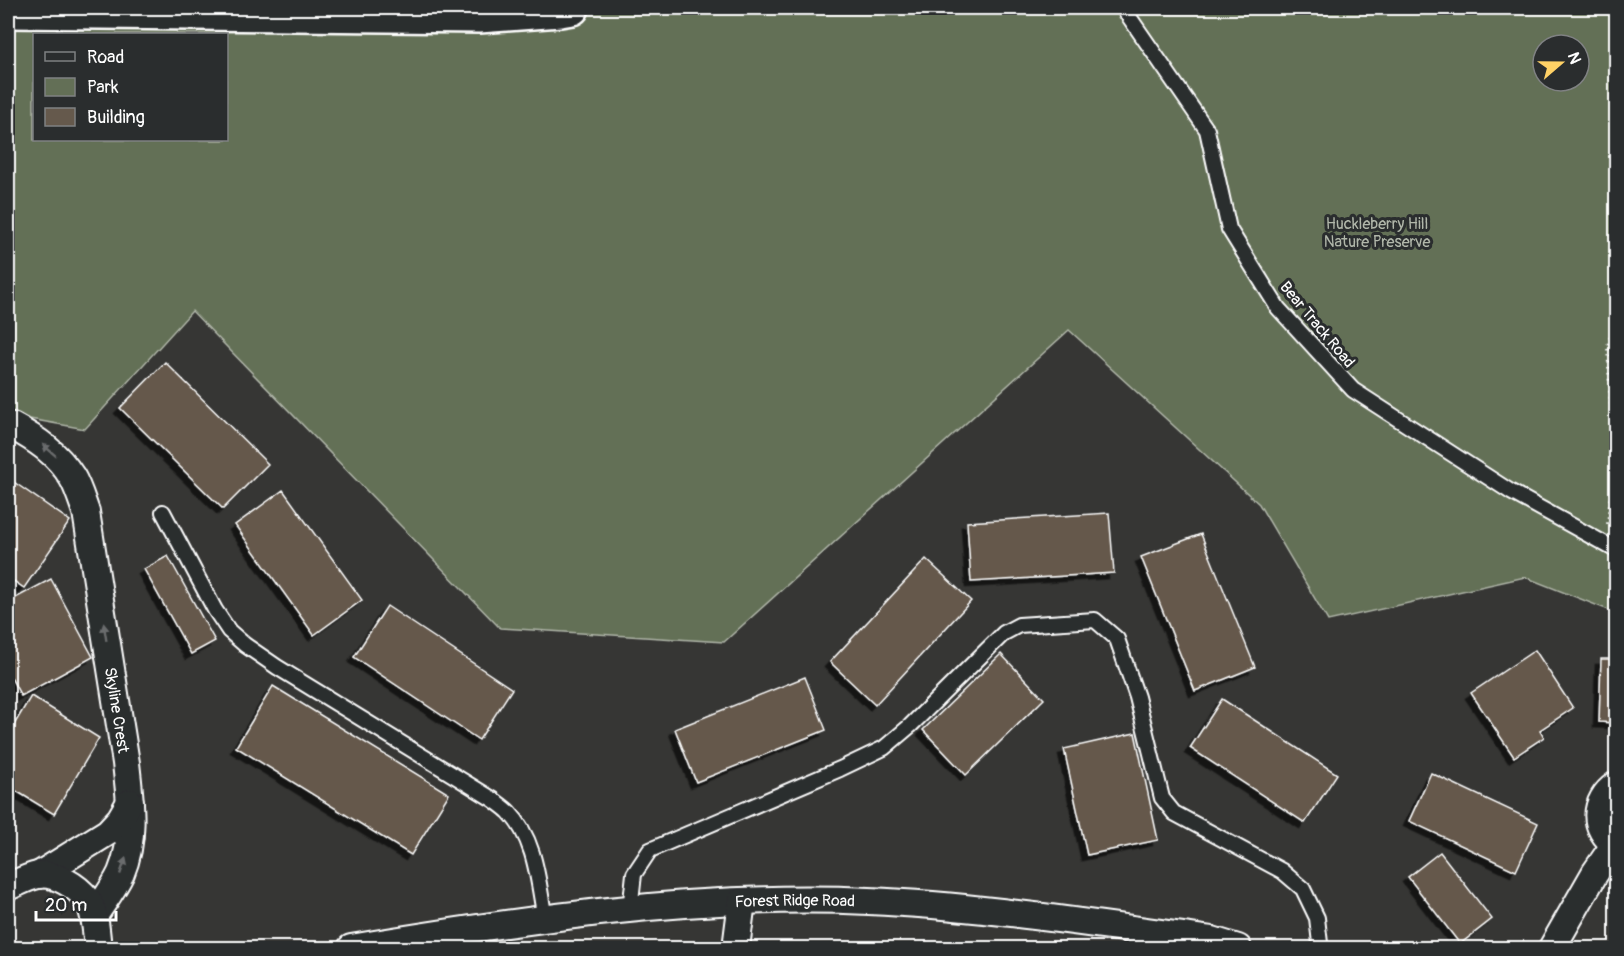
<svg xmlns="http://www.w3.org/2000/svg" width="1624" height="956" viewBox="0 0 1624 956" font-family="Pangolin,sans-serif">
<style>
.green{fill:#636f56;stroke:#b1b7aa;stroke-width:1.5;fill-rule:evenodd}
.building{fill:#65594c;stroke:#fff;stroke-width:1.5;filter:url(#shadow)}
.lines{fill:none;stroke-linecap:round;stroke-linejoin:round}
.lane-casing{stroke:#fff;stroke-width:18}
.street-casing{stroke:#fff;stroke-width:30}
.primary-casing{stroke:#fff;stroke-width:38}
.path{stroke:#fff;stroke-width:4;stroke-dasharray:1.5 4.5;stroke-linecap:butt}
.lane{stroke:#2a2d2e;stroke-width:14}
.street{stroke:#2a2d2e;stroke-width:26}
.primary{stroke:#2a2d2e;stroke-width:33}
.oneway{fill:#6a6c6d}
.labels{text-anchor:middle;stroke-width:6;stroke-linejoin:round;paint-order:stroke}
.park-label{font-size:16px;fill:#b1b7aa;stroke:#2a2d2e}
.street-label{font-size:16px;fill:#fff;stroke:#2a2d2e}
</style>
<defs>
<filter id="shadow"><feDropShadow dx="-5.5" dy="5.5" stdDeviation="0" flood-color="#0009"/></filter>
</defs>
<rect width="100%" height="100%" fill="#363634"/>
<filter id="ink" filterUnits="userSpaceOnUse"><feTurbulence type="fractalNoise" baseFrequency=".0167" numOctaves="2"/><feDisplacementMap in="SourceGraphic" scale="12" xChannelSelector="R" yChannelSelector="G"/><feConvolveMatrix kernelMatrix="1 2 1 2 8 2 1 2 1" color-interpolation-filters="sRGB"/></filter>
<g filter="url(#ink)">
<path class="green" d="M 8,8 L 1616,8 L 1616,613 L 1525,577 L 1328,621 L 1259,504 L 1069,330 L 724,642 L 500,628 L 192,311 L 85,429 L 8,415 ZM 34,34 L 226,34 L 226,140 L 34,140 ZM 1543,45 L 1579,45 L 1579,81 L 1543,81 Z"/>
<path class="building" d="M 165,362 L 268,464 L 223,509 L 120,408 Z
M 8,478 L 70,521 L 24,588 L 8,577 Z
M 283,490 L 362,600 L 314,635 L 235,525 Z
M 1109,513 L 1114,573 L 971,582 L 967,522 Z
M 1201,534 L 1255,667 L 1195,691 L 1141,557 Z
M 168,556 L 215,641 L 191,654 L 144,569 Z
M 926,559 L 971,601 L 875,705 L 830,662 Z
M 51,579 L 93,657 L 21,696 L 8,672 L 8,602 Z
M 387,606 L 512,689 L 479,740 L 354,657 Z
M 1535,650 L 1573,708 L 1540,730 L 1544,737 L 1514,757 L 1471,693 Z
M 1001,654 L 1044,699 L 966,775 L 923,730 Z
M 1601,659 L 1616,659 L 1616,723 L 1599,722 Z
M 805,677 L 826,730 L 696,782 L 675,729 Z
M 273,686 L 449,794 L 411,855 L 236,747 Z
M 31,696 L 99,738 L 54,814 L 8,786 L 8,735 Z
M 1222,699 L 1337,774 L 1305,823 L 1190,748 Z
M 1135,733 L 1158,840 L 1087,855 L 1064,749 Z
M 1431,773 L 1538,823 L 1516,871 L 1409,821 Z
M 1440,852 L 1492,919 L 1460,944 L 1408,877 Z"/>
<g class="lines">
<defs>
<path id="lane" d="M 1123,8 L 1207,130 L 1229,229 L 1278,308 L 1353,390 L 1511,492 L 1616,550
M 163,512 L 215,610 L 229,631 L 245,645 L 277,667 L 494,800 C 499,804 505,808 509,812 C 536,840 538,882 545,919
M 630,910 L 634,874 L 650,850 L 840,769 L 884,748 L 910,726 L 1004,633 L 1019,625 L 1095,620 L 1117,639 L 1137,697 L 1162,798 L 1174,813 L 1282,871 L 1303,889 L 1317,918 L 1320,943 L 1318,948"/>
<g id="street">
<path id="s1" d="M 8,425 L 12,426 C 36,439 57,453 72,477 C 78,487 82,501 86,512 L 126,763 C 130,800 136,837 121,873 C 114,888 103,902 94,916"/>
<path d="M 1616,785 C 1593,801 1592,829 1616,845"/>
<path d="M 39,875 L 108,832 L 120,819 L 130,802"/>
<path d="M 8,887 C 17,883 28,877 38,875 C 54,872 77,886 87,899 C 96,912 96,933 98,948"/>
<path id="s2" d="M 351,948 C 521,920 695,893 869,901 C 984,906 1098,925 1212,940 L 1238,948"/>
<path d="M 736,948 L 742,901"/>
<path d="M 1552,948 L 1595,873 L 1615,844"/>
</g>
<path id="primary" d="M 8,11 L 479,16 L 560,10 L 572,8"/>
</defs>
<use href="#lane" class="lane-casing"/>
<use href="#street" class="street-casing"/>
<use href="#primary" class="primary-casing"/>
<path class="path" d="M 1608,524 L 1614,464 L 1608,346 L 1616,320"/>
<use href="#lane" class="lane"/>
<use href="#street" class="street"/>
<use href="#primary" class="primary"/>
</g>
<defs><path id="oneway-solid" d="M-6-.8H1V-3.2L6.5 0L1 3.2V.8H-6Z" transform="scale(1.5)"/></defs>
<g class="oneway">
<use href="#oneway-solid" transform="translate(49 450) rotate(-139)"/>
<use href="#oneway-solid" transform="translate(105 632) rotate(-99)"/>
<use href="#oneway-solid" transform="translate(123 866) rotate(-71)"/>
</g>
</g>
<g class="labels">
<g class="park-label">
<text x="1377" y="229">Huckleberry Hill<tspan x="1377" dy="18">Nature Preserve</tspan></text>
</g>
<g class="street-label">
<text transform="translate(1318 324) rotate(50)" y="6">Bear Track Road</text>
<text dy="6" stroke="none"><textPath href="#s1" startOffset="322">Skyline Crest</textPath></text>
<text dy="6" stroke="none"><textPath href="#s2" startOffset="447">Forest Ridge Road</textPath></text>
</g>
</g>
<rect width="1624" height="956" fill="none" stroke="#2a2d2e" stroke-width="30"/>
<rect x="15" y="15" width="1594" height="926" fill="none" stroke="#fff" stroke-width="2" filter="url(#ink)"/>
<rect x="33" y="33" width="195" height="108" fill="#2a2d2e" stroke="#7f8182" stroke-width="1.5"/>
<rect x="45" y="52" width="30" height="9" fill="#2a2d2e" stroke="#7f8182" stroke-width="1.5"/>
<text x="87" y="63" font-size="18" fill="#ffffff">Road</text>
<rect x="45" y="78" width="30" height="18" fill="#636f56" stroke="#7f8182" stroke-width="1.5"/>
<text x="87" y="93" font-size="18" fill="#ffffff">Park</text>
<rect x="45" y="108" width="30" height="18" fill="#65594c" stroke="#7f8182" stroke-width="1.5"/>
<text x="87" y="123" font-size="18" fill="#ffffff">Building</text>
<g transform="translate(1561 63) rotate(70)"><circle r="28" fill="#2a2d2e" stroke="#7f8182" stroke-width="1.5"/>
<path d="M0-4.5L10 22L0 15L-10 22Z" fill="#ffd166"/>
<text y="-9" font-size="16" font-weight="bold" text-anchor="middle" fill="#ffffff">N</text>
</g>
<path d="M36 911v9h80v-9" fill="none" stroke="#ffffff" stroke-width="3"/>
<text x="45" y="911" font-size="18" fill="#ffffff" stroke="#2a2d2e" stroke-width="4.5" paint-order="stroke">20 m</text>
</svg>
